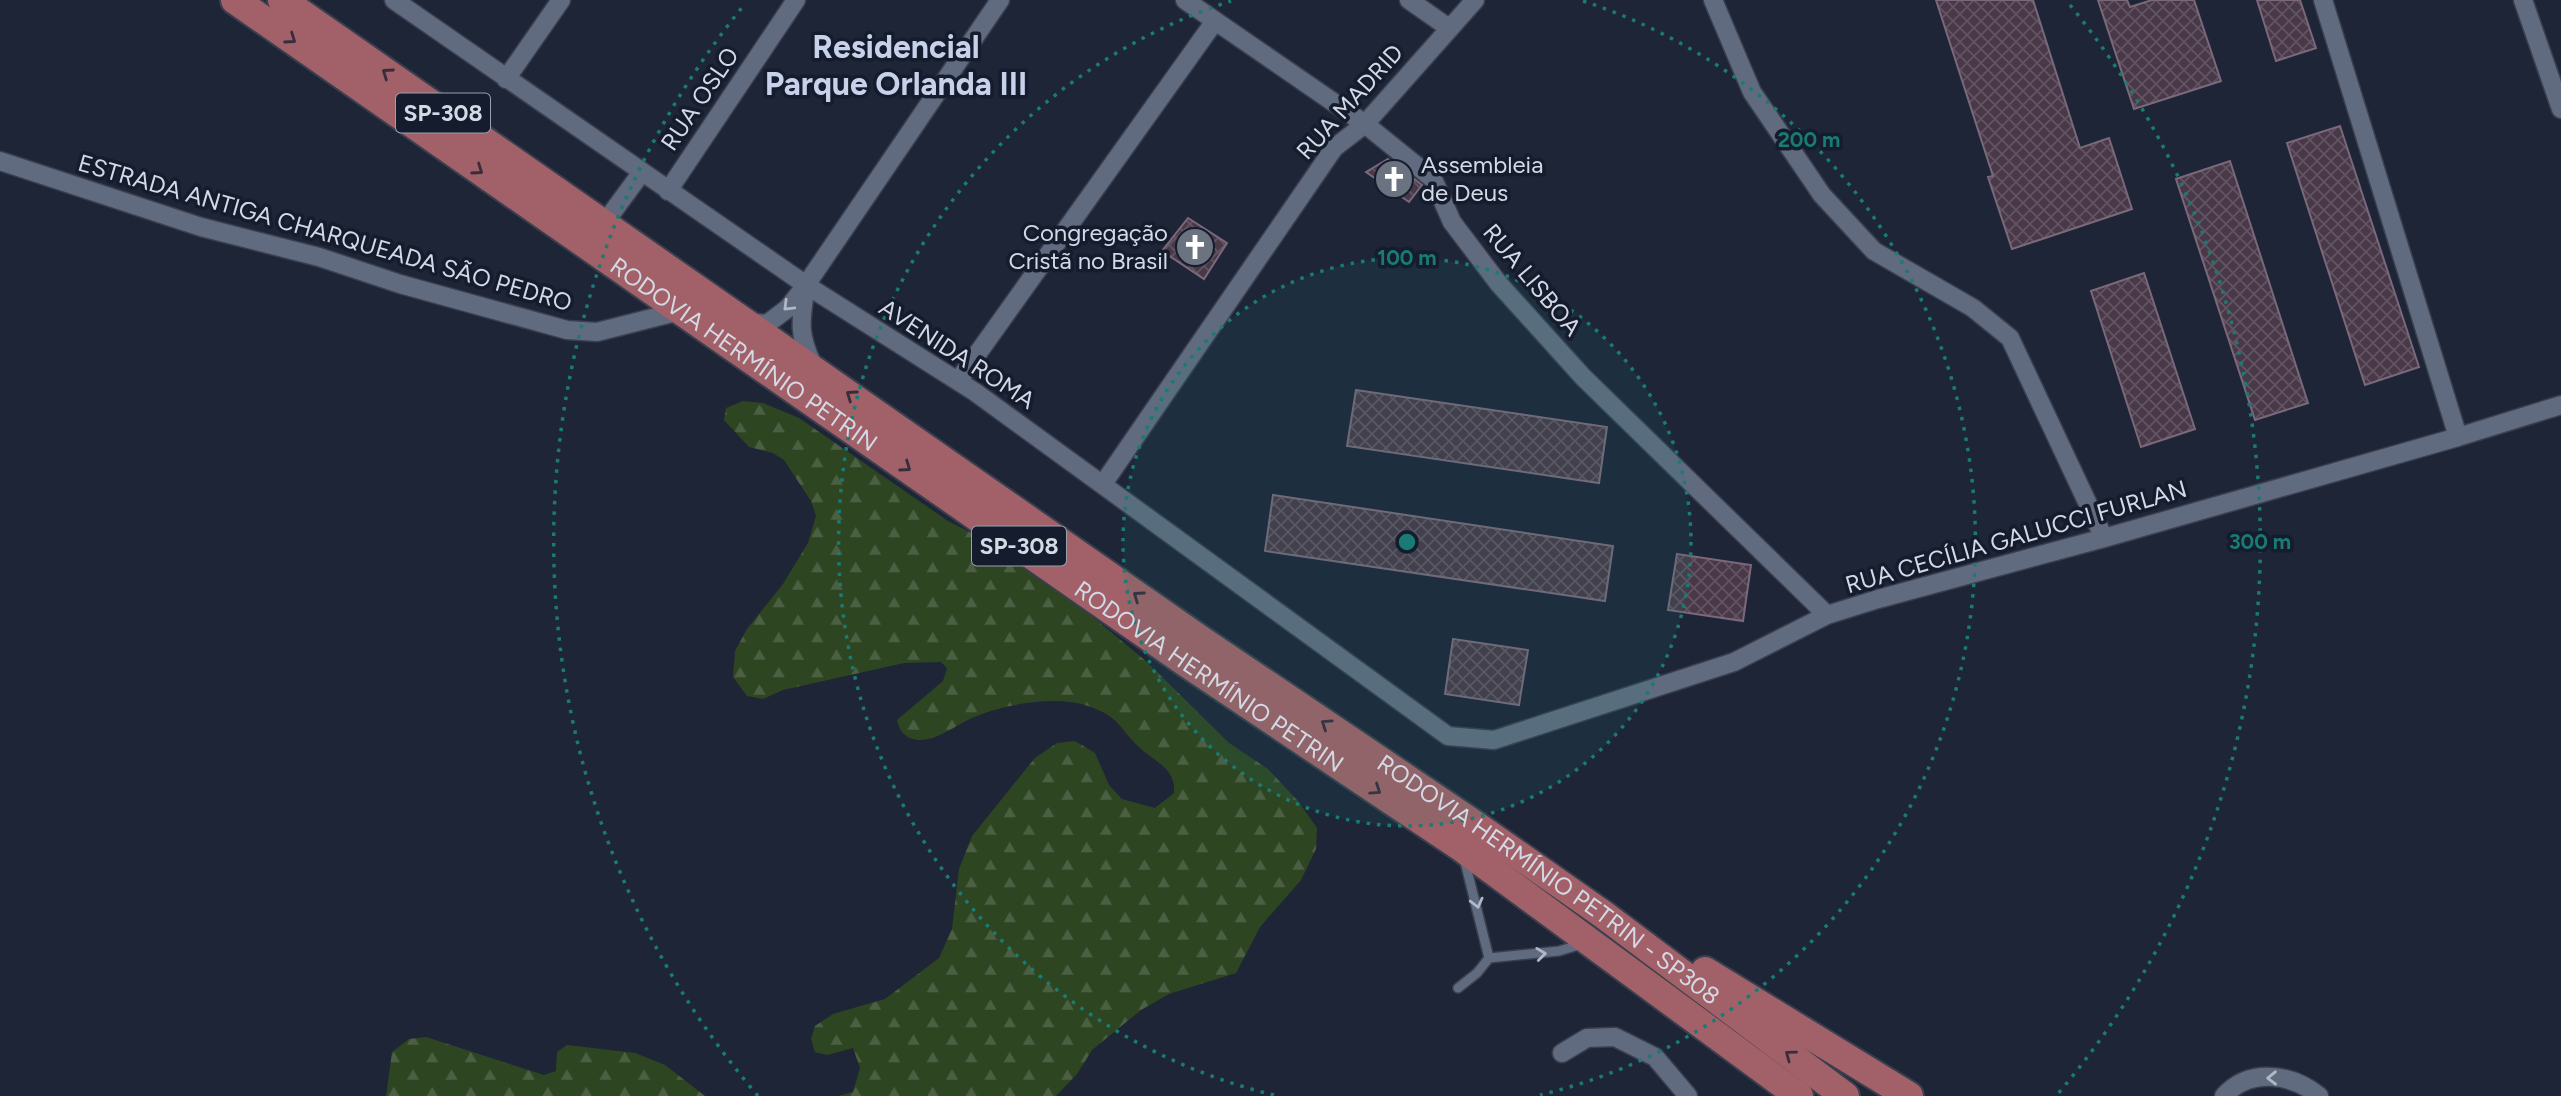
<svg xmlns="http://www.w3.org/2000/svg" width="2561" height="1096" viewBox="0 0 2561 1096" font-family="Figtree,sans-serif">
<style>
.forest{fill:url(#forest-firs)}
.building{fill:url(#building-cross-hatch);stroke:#7b687a;stroke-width:2}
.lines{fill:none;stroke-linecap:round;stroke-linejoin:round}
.service-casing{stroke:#393f4e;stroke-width:12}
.minor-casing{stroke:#393f4e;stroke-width:21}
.primary-casing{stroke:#393f4e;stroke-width:32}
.service{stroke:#616b80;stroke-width:9}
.minor{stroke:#616b80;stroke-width:18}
.primary{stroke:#a26168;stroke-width:28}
.oneway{stroke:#382d3c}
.oneway2{stroke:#b1b8c7}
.ring{fill:none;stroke:#197b74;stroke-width:3.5;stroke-dasharray:3.5 7}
.labels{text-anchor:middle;stroke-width:7;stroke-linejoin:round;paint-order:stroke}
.shield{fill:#141c2d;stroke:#9aa0ae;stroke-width:2}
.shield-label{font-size:23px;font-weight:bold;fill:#d3d9e5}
.street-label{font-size:24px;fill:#d3d9e5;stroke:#141c2d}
.poi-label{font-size:24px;fill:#d3d9e5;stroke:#141c2d;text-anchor:start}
.district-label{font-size:32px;font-weight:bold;fill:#c7d2ea;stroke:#141c2d}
.centre{fill:#197b74;stroke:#141c2d;stroke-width:3.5}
.ring-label{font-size:21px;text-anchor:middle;font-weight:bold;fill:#197b74;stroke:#141c2d;stroke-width:7;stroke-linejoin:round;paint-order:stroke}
</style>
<defs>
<pattern id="forest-firs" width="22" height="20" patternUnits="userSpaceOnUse" patternTransform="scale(1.75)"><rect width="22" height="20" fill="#2e4522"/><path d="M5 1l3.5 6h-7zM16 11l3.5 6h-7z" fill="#4b5f42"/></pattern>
<pattern id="building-cross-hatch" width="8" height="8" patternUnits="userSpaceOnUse" patternTransform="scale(1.75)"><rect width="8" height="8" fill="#483848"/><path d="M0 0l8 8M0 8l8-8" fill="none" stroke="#625462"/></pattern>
</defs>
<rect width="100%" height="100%" fill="#1e2537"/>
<path class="forest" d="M 743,401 L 763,403 L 799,418 L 948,521 L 995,545 L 1058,588 L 1147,662 L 1229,743 L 1268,769 L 1298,801 L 1317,828 L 1316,849 L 1301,880 L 1260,927 L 1236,973 L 1169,994 L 1141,1010 L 1092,1050 L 1077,1074 L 1056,1096 L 838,1096 L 853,1092 L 860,1068 L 853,1048 L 827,1055 L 815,1052 L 811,1039 L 815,1026 L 833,1014 L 885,999 L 939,958 L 952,929 L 959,869 L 972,836 L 1035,758 L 1057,743 L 1075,741 L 1095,753 L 1109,785 L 1122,799 L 1155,808 L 1174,793 C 1176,769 1157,763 1141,749 C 1119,729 1121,717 1088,706 C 1056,695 1003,704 972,718 C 956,725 937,741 918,740 C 906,739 899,731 897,720 L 943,681 L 947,668 L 941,662 L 904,663 L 783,690 L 763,699 L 747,696 L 733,677 L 735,651 L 747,629 L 783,584 L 808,543 L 816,516 L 811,501 L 784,460 L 773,453 L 749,447 L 724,420 L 726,408 Z
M 426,1037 L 544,1075 L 556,1071 L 557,1052 L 567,1045 L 635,1053 L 665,1065 L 705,1096 L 386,1096 L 392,1052 L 409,1039 Z"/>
<path class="building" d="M 1936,0 L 2033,0 L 2080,148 L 2109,138 L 2132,209 L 2012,249 L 1988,177 L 1993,176 Z
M 2098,0 L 2127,0 L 2130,7 L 2152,0 L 2194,0 L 2221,81 L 2134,109 Z
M 2257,0 L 2300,0 L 2316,48 L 2276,61 Z
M 2340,126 L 2419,367 L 2365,385 L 2287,143 Z
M 1388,159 L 1422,185 L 1409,202 L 1366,172 Z
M 2230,161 L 2308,403 L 2255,420 L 2176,179 Z
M 1188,218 L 1227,243 L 1204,279 L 1162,251 Z
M 2144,273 L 2195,429 L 2141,447 L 2091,291 Z
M 1356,390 L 1607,427 L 1599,483 L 1347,446 Z
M 1273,495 L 1613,546 L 1605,601 L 1265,551 Z
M 1677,554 L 1751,565 L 1743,621 L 1668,610 Z
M 1453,639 L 1528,650 L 1519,705 L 1445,694 Z"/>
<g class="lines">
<defs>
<path id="service" d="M 1464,858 L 1489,958
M 1458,988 L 1477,973 L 1489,958 L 1559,951 L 1582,944"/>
<path id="minor" d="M 394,0 L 806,285 L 975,392 L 1448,736 L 1494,740 L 1734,662 L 1827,615 L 1878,599 L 2104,538 L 2458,437 L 2561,405
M 1185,0 L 1365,124 L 1433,179 L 1452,222 L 1499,284 L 1583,377 L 1827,615
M 1409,0 L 1449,28
M 1713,0 L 1752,92 L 1822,195 L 1874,251 L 1973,308 L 2010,338 L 2104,538
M 2323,0 L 2458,437
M 2523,0 L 2561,109
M 506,79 L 561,0
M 0,161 L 201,227 L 319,257 L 400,284 L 567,330 L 597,332 L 680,311
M 668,191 L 796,0
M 603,225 L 642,172
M 806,285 L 1000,0
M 747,322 L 767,324 L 788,308 L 806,285 C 801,319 797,333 813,365
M 958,381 L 1215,21
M 1103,484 L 1334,148 L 1365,124 L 1475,0
M 1562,1053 L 1587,1038 L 1615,1037 L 1655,1057 L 1688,1096
M 2224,1096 C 2250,1067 2292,1074 2319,1096"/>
<g id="primary">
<path id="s1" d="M 235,0 L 1185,662 L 1462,848 L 1799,1096"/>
<path id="s2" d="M 282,0 L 1201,640 L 1477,826 L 1604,915 L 1845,1096"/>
<path d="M 1705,971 L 1909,1096"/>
</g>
</defs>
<use href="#service" class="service-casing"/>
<use href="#minor" class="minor-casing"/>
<use href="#primary" class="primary-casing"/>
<use href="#service" class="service"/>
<use href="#minor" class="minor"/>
<use href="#primary" class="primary"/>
</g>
<defs><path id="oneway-chevron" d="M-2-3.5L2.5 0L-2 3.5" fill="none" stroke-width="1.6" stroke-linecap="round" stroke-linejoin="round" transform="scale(1.75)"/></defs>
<g class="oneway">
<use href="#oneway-chevron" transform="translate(291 39) rotate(35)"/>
<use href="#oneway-chevron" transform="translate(387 73) rotate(-145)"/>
<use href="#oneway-chevron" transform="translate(478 170) rotate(35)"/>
<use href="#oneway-chevron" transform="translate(851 395) rotate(-145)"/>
<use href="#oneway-chevron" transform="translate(906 467) rotate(35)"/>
<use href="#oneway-chevron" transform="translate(1138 596) rotate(-145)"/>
<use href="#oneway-chevron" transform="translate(1326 724) rotate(-146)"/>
<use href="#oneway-chevron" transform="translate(1376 790) rotate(34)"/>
<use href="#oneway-chevron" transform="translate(1790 1055) rotate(-143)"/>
</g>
<g class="oneway2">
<use href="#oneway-chevron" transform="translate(788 306) rotate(135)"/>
<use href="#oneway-chevron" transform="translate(1477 903) rotate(76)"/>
<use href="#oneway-chevron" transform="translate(1541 954) rotate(-7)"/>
<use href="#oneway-chevron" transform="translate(2272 1078) rotate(179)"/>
</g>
<circle cx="1407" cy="542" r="284" fill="#197b74" fill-opacity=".12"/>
<g class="ring">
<circle cx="1407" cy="542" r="284"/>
<path d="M1274 1095A569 569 0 0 1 1231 1M1583 1A569 569 0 0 1 1540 1095"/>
<path d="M758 1096A853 853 0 0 1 744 5M2070 5A853 853 0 0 1 2056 1096"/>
</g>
<defs>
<symbol id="church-disc" viewBox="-11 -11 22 22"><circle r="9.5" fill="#6b7280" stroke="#141c2d"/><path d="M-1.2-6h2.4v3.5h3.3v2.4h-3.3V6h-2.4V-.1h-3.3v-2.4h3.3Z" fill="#fff"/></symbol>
</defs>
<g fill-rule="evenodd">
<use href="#church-disc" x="1372" y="157" width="44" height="44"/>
<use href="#church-disc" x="1173" y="225" width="44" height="44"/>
</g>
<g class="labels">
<g class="shield">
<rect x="396" y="93.5" width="94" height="39" rx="5"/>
<rect x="972" y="526.5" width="94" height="39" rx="5"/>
</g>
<g class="shield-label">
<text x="443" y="121">SP-308</text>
<text x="1019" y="554">SP-308</text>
</g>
<g class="street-label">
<text transform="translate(700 99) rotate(-56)" y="8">RUA OSLO</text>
<text transform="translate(1350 102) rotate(-48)" y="8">RUA MADRID</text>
<text transform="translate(325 233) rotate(16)" y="8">ESTRADA ANTIGA CHARQUEADA SÃO PEDRO</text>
<text transform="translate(1532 280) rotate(50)" y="8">RUA LISBOA</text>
<text dy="8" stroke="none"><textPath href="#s1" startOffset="620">RODOVIA HERMÍNIO PETRIN</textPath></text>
<text transform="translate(957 354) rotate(33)" y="8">AVENIDA ROMA</text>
<text transform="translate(2016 537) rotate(-16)" y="8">RUA CECÍLIA GALUCCI FURLAN</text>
<text dy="8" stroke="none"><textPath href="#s1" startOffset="1186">RODOVIA HERMÍNIO PETRIN</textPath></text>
<text dy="8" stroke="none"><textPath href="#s2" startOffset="1542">RODOVIA HERMÍNIO PETRIN - SP308</textPath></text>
</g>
<g class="poi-label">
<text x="1421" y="173">Assembleia<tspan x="1421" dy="28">de Deus</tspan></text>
<text x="1168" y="241" text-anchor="end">Congregação<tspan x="1168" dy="28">Cristã no Brasil</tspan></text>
</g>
<g class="district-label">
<text x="896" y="58">Residencial<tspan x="896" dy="37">Parque Orlanda III</tspan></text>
</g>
</g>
<circle cx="1407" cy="542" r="10" class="centre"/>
<g class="ring-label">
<text x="1809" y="147">200 m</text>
<text x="1407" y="265">100 m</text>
<text x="2260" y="549">300 m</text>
</g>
</svg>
